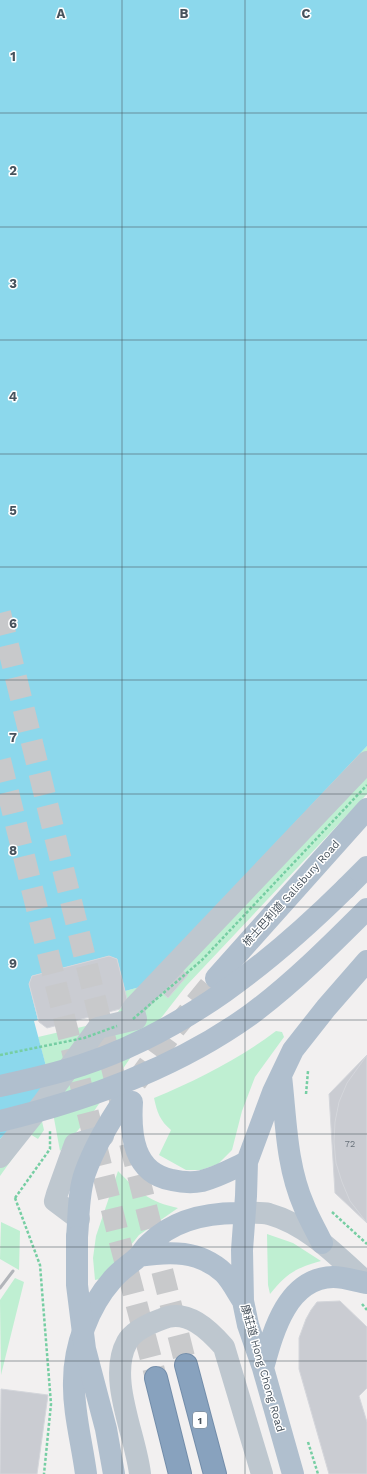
<svg xmlns="http://www.w3.org/2000/svg" width="367" height="1474" viewBox="0 0 367 1474" font-family="'Work Sans','Noto Sans TC',sans-serif">
<style>
.green{fill:#bfefd2}
.water{fill:#8cd8ec}
.building{fill:#caccd2;stroke:#d4d6db}
.lines{fill:none;stroke-linecap:round;stroke-linejoin:round}
.major-tunnel{stroke:#c8c9cb;stroke-width:22;stroke-dasharray:22 11;stroke-linecap:butt}
.highway-tunnel{stroke:#c8c9cb;stroke-width:22;stroke-dasharray:22 11;stroke-linecap:butt}
.highway-casing{stroke:#738daa;stroke-width:24}
.path{stroke:#76cea3;stroke-width:2.5;stroke-dasharray:3 2;stroke-linecap:butt}
.minor{stroke:#bec7cf;stroke-width:22}
.major{stroke:#b0bfce;stroke-width:22}
.highway{stroke:#88a2be;stroke-width:22}
.rail{stroke:#b2b5ba;stroke-width:3}
.path-bridge{stroke:#76cea3;stroke-width:2.5;stroke-dasharray:3 2;stroke-linecap:butt}
.major-bridge{stroke:#b0bfce;stroke-width:22}
.grid{fill:none;stroke:#48535d;stroke-width:1;stroke-opacity:0.55}
.labels{text-anchor:middle;stroke-width:3;stroke-linejoin:round;paint-order:stroke}
.number-label{font-size:9px;fill:#68717a}
.shield{fill:#fff;stroke:#7f878e;stroke-width:1}
.shield-label{font-size:10px;font-weight:bold;fill:#48535d}
.street-label{font-size:11px;fill:#48535d;stroke:#fff}
.grid-label{font-size:13px;text-anchor:middle;font-weight:bold;fill:#48535d;stroke:#fff;stroke-width:3;stroke-linejoin:round;paint-order:stroke}
</style>
<rect width="100%" height="100%" fill="#f2f0f0"/>
<path class="green" d="M 367,746 L 367,794 L 186,986 L 133,1054 L 92,1114 L 60,1151 L 53,1113 L 41,1117 L 44,1130 L 38,1139 L 30,1134 L 0,1176 L 0,1139 L 51,1085 L 38,1037 L 112,1020 L 127,1000 L 125,991 L 140,987 Z
M 276,1031 L 282,1032 L 284,1037 L 255,1077 L 242,1111 L 232,1150 L 218,1164 L 201,1170 L 186,1170 L 159,1155 L 171,1130 C 160,1121 157,1112 154,1098 C 197,1080 239,1059 276,1031 Z
M 118,1171 C 138,1192 150,1202 178,1208 L 139,1235 L 105,1278 L 95,1280 L 93,1258 L 96,1236 Z
M 1,1222 L 20,1231 L 19,1270 L 0,1259 Z
M 267,1234 L 293,1243 L 321,1261 C 296,1268 287,1273 270,1294 L 268,1285 Z
M 15,1278 L 24,1282 L 1,1375 L 0,1300 Z"/>
<path class="water" d="M 0,0 L 367,0 L 367,746 L 140,987 L 125,991 L 117,959 L 109,956 L 32,976 L 29,984 L 38,1020 L 34,1021 L 51,1085 L 0,1139 Z"/>
<path class="building" d="M 109,956 L 117,959 L 127,999 L 120,1009 L 47,1028 L 39,1022 L 29,984 L 32,976 Z
M 179,967 L 188,975 L 168,998 L 159,990 Z
M 367,1055 L 367,1223 L 335,1193 L 329,1094 Z
M 367,1055 L 367,1223 L 350,1201 L 342,1182 L 336,1163 L 334,1142 L 335,1122 L 339,1102 L 347,1083 Z
M 340,1301 L 367,1327 L 367,1388 L 359,1396 L 367,1422 L 367,1474 L 329,1474 L 299,1369 L 299,1338 L 306,1319 L 311,1310 L 317,1302 Z
M 1,1389 L 48,1395 L 37,1474 L 0,1474 Z"/>
<g class="lines">
<path class="major-tunnel" d="M 136,1082 L 173,1031 L 216,978"/>
<path class="highway-tunnel" d="M 0,613 L 121,1104
M 0,760 L 119,1238 L 156,1378
M 130,1143 L 186,1365"/>
<defs>
<path id="highway" d="M 186,1365 L 215,1474
M 156,1378 L 180,1474"/>
</defs>
<use href="#highway" class="highway-casing"/>
<path class="path" d="M 306,1094 L 308,1071
M 15,1198 L 50,1149 L 50,1131
M 332,1212 L 367,1244
M 362,1304 L 367,1310
M 308,1442 L 318,1474"/>
<path class="minor" d="M 0,1157 L 43,1103 L 98,1028 L 136,1019 L 133,1008 L 367,762
M 244,1213 C 252,1213 261,1212 269,1214 C 308,1225 337,1256 367,1283
M 79,1219 L 55,1201 L 57,1194 L 75,1144 L 103,1136
M 140,1474 C 136,1436 107,1378 127,1342 C 133,1331 151,1323 162,1319 C 187,1308 209,1330 224,1347 L 262,1474"/>
<path class="major" d="M 346,888 L 367,867
M 216,978 L 367,809
M 281,1076 C 286,1119 286,1165 304,1206 C 309,1219 316,1230 322,1243
M 132,1102 C 130,1134 133,1173 172,1180 C 181,1182 192,1183 202,1181 C 218,1177 232,1169 247,1162
M 77,1237 C 79,1216 78,1193 85,1173 C 94,1148 109,1122 124,1100
M 139,1256 C 170,1251 199,1250 224,1273 C 231,1280 237,1292 243,1301
M 263,1368 C 273,1332 287,1278 333,1277 C 344,1277 356,1281 367,1283
M 86,1474 C 82,1443 73,1411 74,1381 C 74,1346 89,1306 112,1280 C 120,1270 131,1264 139,1256 C 143,1252 145,1247 149,1244 C 174,1219 209,1212 244,1213
M 293,1474 L 263,1368 L 248,1325 L 243,1301 L 242,1250 L 246,1196 L 247,1162 L 273,1092 L 293,1050 L 326,1008 L 367,961"/>
<use href="#highway" class="highway"/>
<path class="rail" d="M 0,1288 L 13,1271"/>
<path class="path-bridge" d="M 133,1019 L 202,960 L 367,785
M 0,1055 L 84,1038 L 117,1026
M 15,1198 L 40,1265 L 51,1404 L 44,1474"/>
<path class="major-bridge" d="M 0,1086 C 28,1080 55,1074 82,1065 C 185,1031 270,963 346,888
M 0,1121 C 88,1100 176,1068 250,1015 C 292,984 330,946 367,909
M 77,1237 L 77,1285 L 85,1349 L 106,1429 L 114,1474"/>
</g>
<path class="grid" d="M 122,0 L 122,1474M 245,0 L 245,1474M 0,113 L 367,113M 0,227 L 367,227M 0,340 L 367,340M 0,454 L 367,454M 0,567 L 367,567M 0,680 L 367,680M 0,794 L 367,794M 0,907 L 367,907M 0,1020 L 367,1020M 0,1134 L 367,1134M 0,1247 L 367,1247M 0,1361 L 367,1361"/>
<g class="labels">
<g class="number-label">
<text x="350" y="1147">72</text>
</g>
<rect class="shield" x="193" y="1412" width="14" height="16" rx="3"/>
<g class="shield-label">
<text x="200" y="1424">1</text>
</g>
<g class="street-label">
<text transform="translate(291 893) rotate(-48)" y="4">梳士巴利道 Salisbury Road</text>
<text transform="translate(263 1368) rotate(74)" y="4">康莊道 Hong Chong Road</text>
</g>
</g>
<g class="grid-label">
<text x="61" y="18">A</text>
<text x="184" y="18">B</text>
<text x="306" y="18">C</text>
<text x="13" y="61">1</text>
<text x="13" y="175">2</text>
<text x="13" y="288">3</text>
<text x="13" y="401">4</text>
<text x="13" y="515">5</text>
<text x="13" y="628">6</text>
<text x="13" y="742">7</text>
<text x="13" y="855">8</text>
<text x="13" y="968">9</text>
</g>
</svg>
